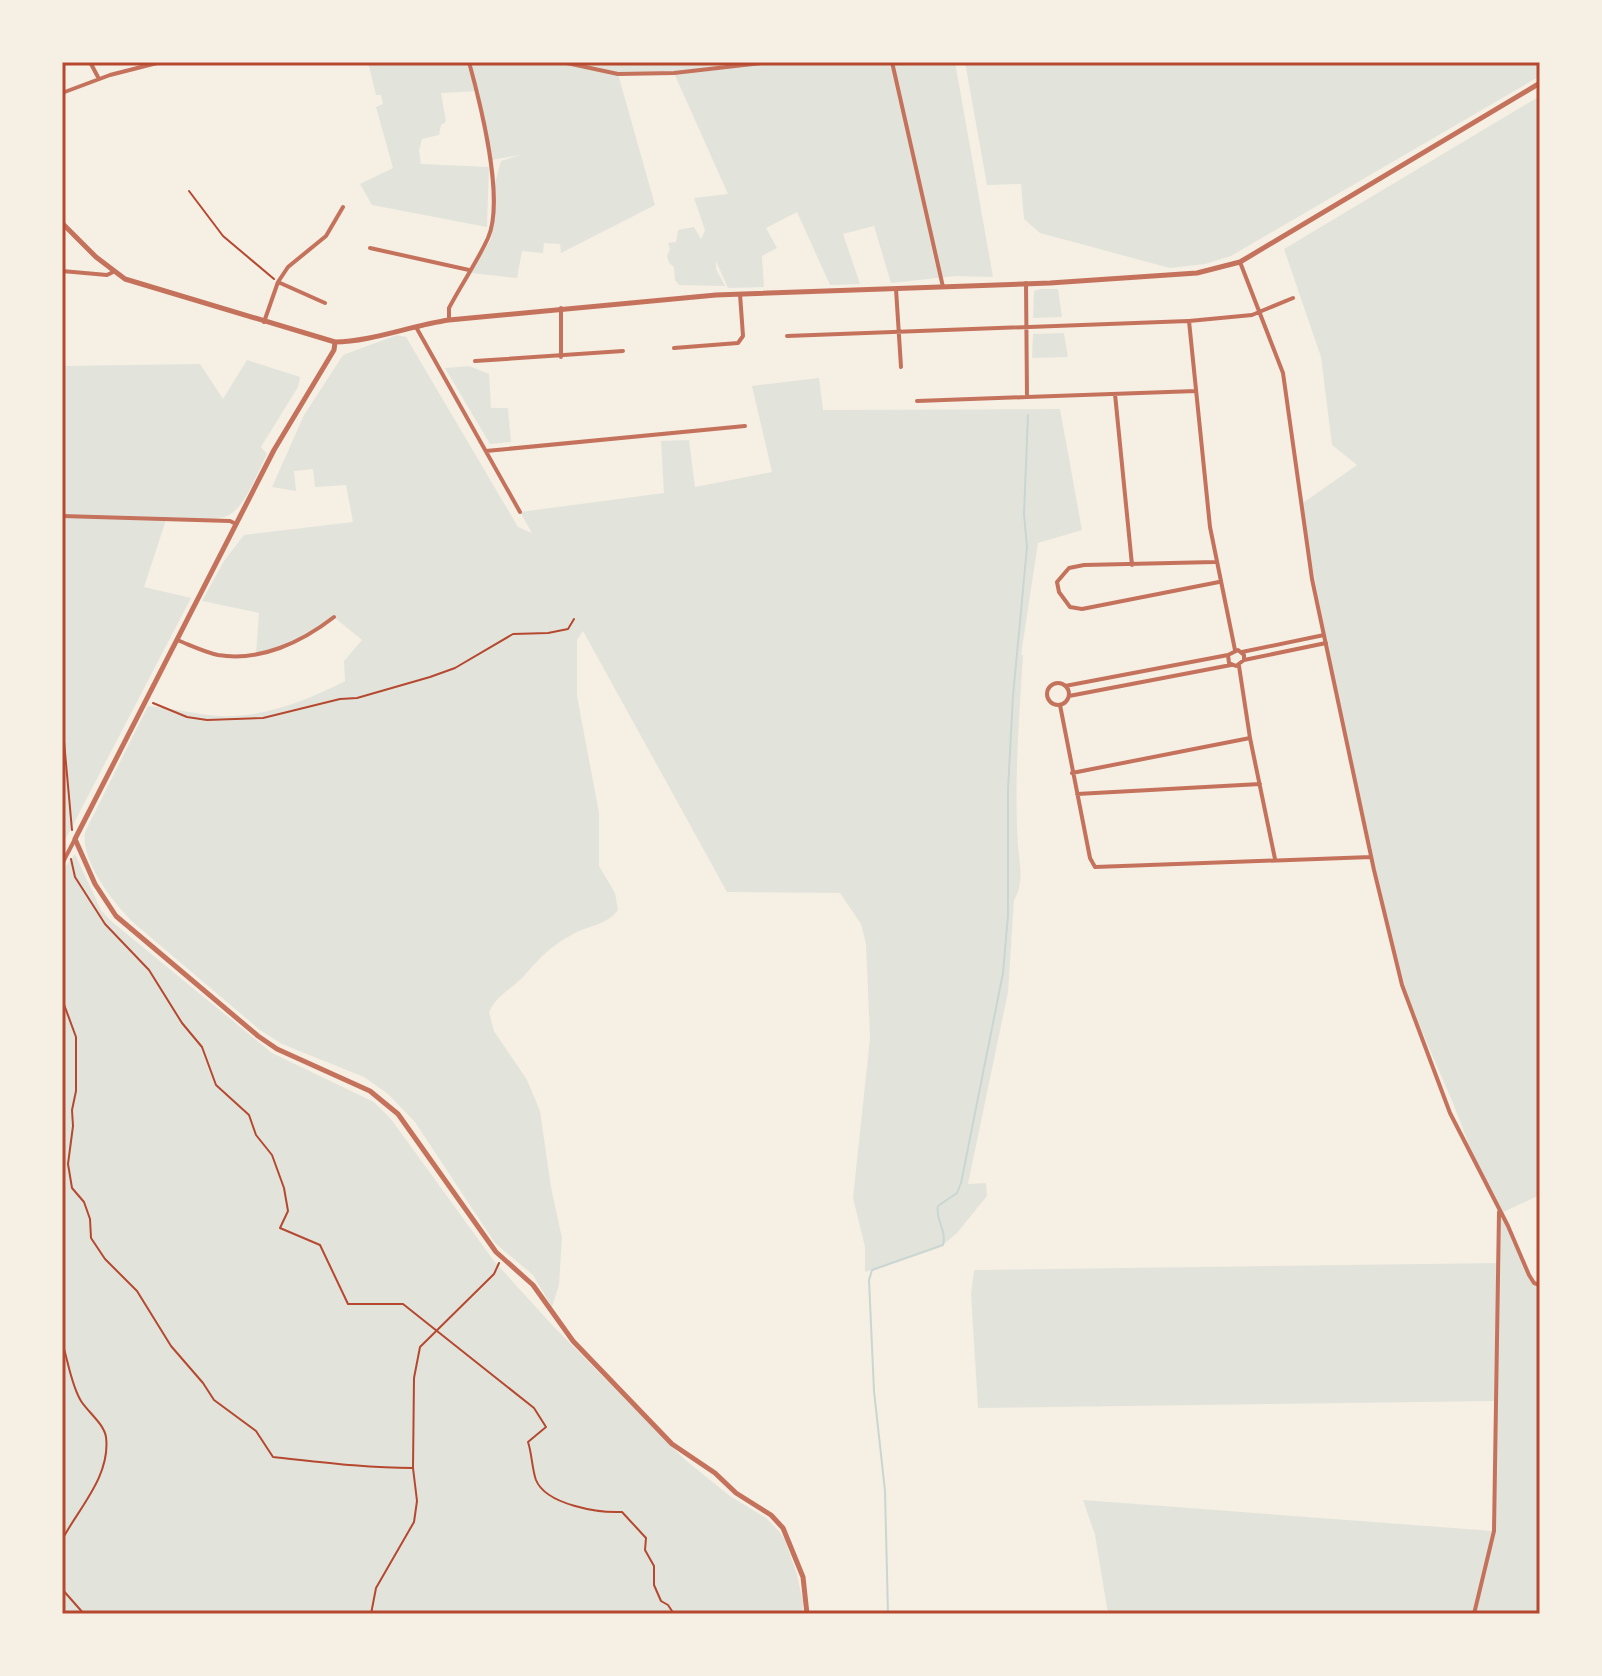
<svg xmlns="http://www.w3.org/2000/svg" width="1602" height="1676" viewBox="0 0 1602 1676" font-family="'PT Sans',sans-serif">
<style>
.green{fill:#e2e4dc}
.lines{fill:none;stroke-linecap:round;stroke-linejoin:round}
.stream{stroke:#c9d6d2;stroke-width:2}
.path{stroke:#b5482f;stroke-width:2}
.minor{stroke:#c5725c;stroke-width:4}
.tertiary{stroke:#c5725c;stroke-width:5}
.neatline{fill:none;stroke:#b5482f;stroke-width:3}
</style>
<rect width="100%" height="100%" fill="#f6efe4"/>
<path class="green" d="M 368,62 L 739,62 L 731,66 L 831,62 L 955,62 L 993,277 L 956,276 L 891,283 L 874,226 L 843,234 L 860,284 L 830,285 L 797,212 L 766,228 L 777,248 L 762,256 L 764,287 L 728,288 L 716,261 L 716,269 L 725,286 L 679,285 L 675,280 L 674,267 L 669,263 L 667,256 L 670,249 L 668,243 L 676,242 L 678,230 L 694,227 L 701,239 L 705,230 L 694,198 L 728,194 L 674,73 L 618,74 L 655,205 L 561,253 L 560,244 L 544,243 L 543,253 L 522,251 L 517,278 L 471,273 L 491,239 L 495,183 L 501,161 L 520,155 L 491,160 L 477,91 L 441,93 L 446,122 L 441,125 L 439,135 L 422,139 L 419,151 L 421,164 L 489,167 L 487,227 L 372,205 L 360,184 L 393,168 L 376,107 L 383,104 L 381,95 L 376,95 Z
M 965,62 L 1540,62 L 1540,76 L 1231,256 L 1205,264 L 1170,268 L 1040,233 L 1024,219 L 1021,184 L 987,185 Z
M 1540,96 L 1540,1195 L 1501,1213 L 1534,1283 L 1540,1285 L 1540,1614 L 1476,1614 L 1483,1581 L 1474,1614 L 1108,1614 L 1095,1535 L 1083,1500 L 1493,1531 L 1497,1401 L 978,1408 L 971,1294 L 974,1270 L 1499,1263 L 1499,1210 L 1479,1171 L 1453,1103 L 1402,985 L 1341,713 L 1300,505 L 1357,465 L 1332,445 L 1321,357 L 1284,249 Z
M 1040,289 L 1058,289 L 1062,317 L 1033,318 L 1034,291 Z
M 1064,333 L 1068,357 L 1032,358 L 1033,334 Z
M 397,335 L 406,337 L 518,527 L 532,533 L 520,512 L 664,493 L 661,441 L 689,440 L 695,487 L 772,472 L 752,386 L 819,378 L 823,410 L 1060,409 L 1082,530 L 1038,543 L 1021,655 L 1023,655 C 1019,719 1014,783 1018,846 C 1020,865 1024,884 1014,900 L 1008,992 L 968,1184 L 986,1183 L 987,1196 L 957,1233 L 943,1245 L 865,1272 L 865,1247 L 853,1198 L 870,1038 L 866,944 L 861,924 L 840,893 L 727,892 L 583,631 L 577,640 L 577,696 L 599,813 L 599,866 L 615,893 L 618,910 C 607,925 590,925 575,933 C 548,948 543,955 523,977 C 510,990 497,995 489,1012 L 494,1031 L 527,1080 L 540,1111 L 551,1187 L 562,1238 L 559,1285 L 552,1307 L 533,1275 L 495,1243 L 415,1122 L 388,1094 L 364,1077 L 282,1044 L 260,1030 L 135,924 C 115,905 80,861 85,832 L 148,706 C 171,708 195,714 218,716 C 263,718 306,701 345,681 L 344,661 L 362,640 L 334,617 C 311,635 285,647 256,654 L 259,613 L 202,601 L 224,561 L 244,535 L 353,522 L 346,485 L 315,487 L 313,469 L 294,471 L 296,491 L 272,487 L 304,415 L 343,355 Z
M 247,360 L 300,377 L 298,387 L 261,447 L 267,454 C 258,471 244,512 224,517 C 207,522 184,519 166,520 L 144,587 L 191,598 L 62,846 L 62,366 L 200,364 L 223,399 Z
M 469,366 L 489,374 L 491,408 L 508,408 L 511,442 L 490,444 L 445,368 Z
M 75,854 L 101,910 L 111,921 L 272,1053 L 374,1102 L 391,1119 L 494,1261 L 554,1327 L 684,1459 L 730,1496 L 766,1518 L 778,1530 L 785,1540 L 797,1575 L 803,1602 L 802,1614 L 62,1614 L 62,871 Z"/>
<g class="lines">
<path class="stream" d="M 888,1614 L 885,1491 L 874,1391 L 869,1280 L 872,1270 L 943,1245 C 947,1230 935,1220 938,1206 L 957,1193 L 961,1183 L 1003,973 L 1008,915 L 1008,789 L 1013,696 L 1027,547 L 1024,514 L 1028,415"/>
<path class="path" d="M 189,191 L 223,236 L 274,279
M 153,703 L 187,717 L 207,720 L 263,718 L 340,699 L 357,698 L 430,677 L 455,668 L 513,634 L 548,633 L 568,629 L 574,619
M 62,719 L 72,830
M 71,859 L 75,877 L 105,924 L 149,970 L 182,1023 L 202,1047 L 216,1085 L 249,1115 L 256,1135 L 272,1155 L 284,1188 L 288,1211 L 280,1228 L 320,1245 L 348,1304 L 403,1304 L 534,1408 L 546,1427 L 528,1442 C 532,1454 532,1469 536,1480 C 546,1505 599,1513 622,1512 L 646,1538 L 645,1550 L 654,1566 L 654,1585 L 661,1601 L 668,1605 L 674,1614
M 62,999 L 76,1037 L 76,1091 L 72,1110 L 73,1126 L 68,1164 L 72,1188 L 84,1202 L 90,1219 L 91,1238 L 105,1259 L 137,1291 L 171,1346 L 203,1383 L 214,1400 L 256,1431 L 273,1457 C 320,1462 365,1468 413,1468
M 62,1342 C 68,1360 71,1385 81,1401 C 88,1412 104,1424 106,1437 C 111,1476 78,1509 62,1540
M 62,1589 L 84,1614
M 371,1614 L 376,1588 L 414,1522 L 417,1501 L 413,1468 L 414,1378 L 420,1347 L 494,1274 L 499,1263"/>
<path class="minor" d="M 90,62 L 99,79
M 562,62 L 618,74 L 674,73 L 771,62
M 892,62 L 943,287
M 62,93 L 110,75 L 161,62
M 370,248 L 469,270
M 1240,262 L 1283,373 L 1312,579 L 1374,870 L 1402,985 L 1450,1113 L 1508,1226 L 1529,1275 L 1534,1283 L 1540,1285
M 62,271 L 107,275 L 113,272
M 278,282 L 325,303
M 896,289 L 901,367
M 449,320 L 449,308 C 461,285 477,262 488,238 C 505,200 480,102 469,62
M 264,322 L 278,282 L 288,267 L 326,236 L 343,207
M 416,327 L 520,512
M 787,336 L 1188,321
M 674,348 L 738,343 L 743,336 L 740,294
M 561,357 L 561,308
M 475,361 L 623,351
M 1115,394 L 1132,565
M 1027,397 L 1196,391
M 917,401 L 1027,397 L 1026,283
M 486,451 L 745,426
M 62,516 L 230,521 L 236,524
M 1215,562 L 1084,565 L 1069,568 L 1057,582 L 1059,592 L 1070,607 L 1082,609 L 1219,582
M 177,640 C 190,645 204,652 218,655 C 260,662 302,642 334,617
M 1235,650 L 1210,527 L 1189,321 L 1252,315 L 1293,298
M 1242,652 L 1324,635
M 1244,660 L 1244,655 L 1238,650 L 1228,655 L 1229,663 L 1236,666 L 1244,660 L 1326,643
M 1239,666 L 1250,738 L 1275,859
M1047 694a11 11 0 1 1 22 0a11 11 0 1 1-22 0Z
M 1065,686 L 1228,655
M 1069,696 L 1231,665
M 1060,705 L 1090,858 L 1095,867 L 1371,857
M 1072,773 L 1250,738
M 1077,794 L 1260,784
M 62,864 L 75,839
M 1474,1614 L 1494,1531 L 1499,1212"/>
<path class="tertiary" d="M 62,223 L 96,257 L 125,279 L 335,342 C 370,342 413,325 449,320 L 716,295 L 1050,283 L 1197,273 L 1240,262 L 1540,83
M 335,342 L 334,350 L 274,450 L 75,839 L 95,884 L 116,916 L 258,1036 L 277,1049 L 370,1091 L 398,1114 L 496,1252 L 533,1285 L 573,1341 L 672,1444 L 715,1473 L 736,1493 L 771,1515 L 783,1528 L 803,1577 L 807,1614"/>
</g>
<rect width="1602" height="1676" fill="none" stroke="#f6efe4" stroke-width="128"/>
<rect x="64" y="64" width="1474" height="1548" class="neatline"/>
</svg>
